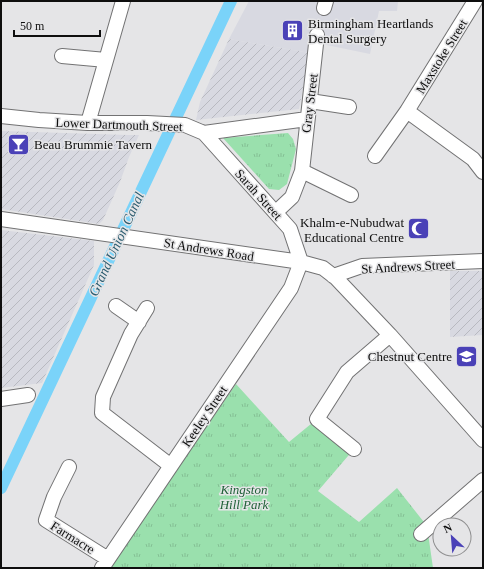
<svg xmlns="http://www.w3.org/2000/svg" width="484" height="569" viewBox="0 0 484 569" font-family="Georgia,serif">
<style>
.built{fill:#d8d9e1}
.industrial{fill:url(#industrial-furrows)}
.grass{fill:url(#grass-tufts)}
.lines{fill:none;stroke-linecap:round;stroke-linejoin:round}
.canal{stroke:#7ad3f9;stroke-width:12}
.minor-casing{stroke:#727273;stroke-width:16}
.minor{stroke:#fff;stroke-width:14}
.labels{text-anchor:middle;stroke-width:3;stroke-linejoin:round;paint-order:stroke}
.poi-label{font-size:13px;fill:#0e0e0e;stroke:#e5e5e7;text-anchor:start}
.street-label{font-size:13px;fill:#0e0e0e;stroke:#e5e5e7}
.park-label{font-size:13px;font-style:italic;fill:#206138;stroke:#e5e5e7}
.water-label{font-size:14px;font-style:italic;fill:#295b6f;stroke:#e5e5e7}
</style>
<defs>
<pattern id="industrial-furrows" width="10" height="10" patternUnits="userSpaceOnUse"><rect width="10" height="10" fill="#d8d9e1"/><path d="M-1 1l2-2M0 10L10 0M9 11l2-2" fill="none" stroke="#b8b9c0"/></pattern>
<pattern id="grass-tufts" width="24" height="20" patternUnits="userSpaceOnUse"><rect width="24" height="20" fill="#9ae0ad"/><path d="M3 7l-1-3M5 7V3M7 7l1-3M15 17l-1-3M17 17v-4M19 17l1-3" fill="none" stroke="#84bf94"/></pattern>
</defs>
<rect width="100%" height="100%" fill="#e5e5e7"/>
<path class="built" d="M 249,1 L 398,1 L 397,11 L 379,11 L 370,54 L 317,43 L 310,53 L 229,39 Z"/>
<path class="industrial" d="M 229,39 L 310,53 L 299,109 L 196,120 L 200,102 Z
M 1,131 L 128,135 L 139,135 L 129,157 L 120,182 L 103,220 L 99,224 L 1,209 Z
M 1,230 L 94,241 L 94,265 L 42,383 L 1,388 Z
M 450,271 L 483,271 L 483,335 L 450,337 Z"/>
<path class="grass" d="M 288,133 L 293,139 L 296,149 L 287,184 L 279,190 L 269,189 L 223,138 Z
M 236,384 L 289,442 L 317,419 L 354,449 L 318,491 L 359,522 L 397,488 L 427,526 L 433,568 L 110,568 L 112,563 Z"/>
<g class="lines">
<path class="canal" d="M 1,488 L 231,1"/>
<defs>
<path id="minor" d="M 324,8 L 326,1
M 62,56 L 106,60
M 310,101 L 349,107
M 407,111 L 473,159 L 483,172
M 1,116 L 39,120 L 88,123 L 147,123 L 185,125 L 204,133 L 307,119
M 88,123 L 123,1
M 375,156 L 407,111 L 475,1
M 302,171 L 351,195
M 276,212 L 292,197 L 302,171 L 317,35
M 1,219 L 301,262 L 323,268 L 336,278 L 390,335 L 483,440
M 333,276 L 362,266 L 483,261
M 116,306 L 139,322
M 147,308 L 131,334 L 103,397 L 102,413 L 171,466
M 1,399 L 28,395
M 354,449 L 317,419 L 347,372 L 390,335
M 69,467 L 54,497 L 46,520 L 108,559
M 421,534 L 483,480
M 102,568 L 291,288 L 301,262 L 290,229 L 204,133"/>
</defs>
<use href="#minor" class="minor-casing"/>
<use href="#minor" class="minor"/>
</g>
<defs>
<symbol id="building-square" viewBox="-11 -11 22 22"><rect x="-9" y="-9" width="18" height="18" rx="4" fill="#4a41b7" stroke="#e5e5e7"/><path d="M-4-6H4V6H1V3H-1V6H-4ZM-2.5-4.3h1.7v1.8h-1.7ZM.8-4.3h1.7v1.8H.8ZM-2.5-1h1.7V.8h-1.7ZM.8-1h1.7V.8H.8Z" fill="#fff"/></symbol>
<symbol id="bar-square" viewBox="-11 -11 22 22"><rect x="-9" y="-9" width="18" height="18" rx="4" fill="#4a41b7" stroke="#e5e5e7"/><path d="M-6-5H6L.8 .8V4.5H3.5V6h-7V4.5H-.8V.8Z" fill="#fff"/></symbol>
<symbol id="mosque-square" viewBox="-11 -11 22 22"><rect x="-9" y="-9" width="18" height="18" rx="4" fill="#4a41b7" stroke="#e5e5e7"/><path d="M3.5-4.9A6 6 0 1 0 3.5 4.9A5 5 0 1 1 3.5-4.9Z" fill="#fff"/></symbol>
<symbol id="school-square" viewBox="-11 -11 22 22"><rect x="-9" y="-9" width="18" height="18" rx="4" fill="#4a41b7" stroke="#e5e5e7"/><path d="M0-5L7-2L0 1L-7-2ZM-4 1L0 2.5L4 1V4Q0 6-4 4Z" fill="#fff"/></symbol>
</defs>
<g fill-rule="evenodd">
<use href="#building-square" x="280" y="18" width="25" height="25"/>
<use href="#bar-square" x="6" y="132" width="25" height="25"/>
<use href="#mosque-square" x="406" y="216" width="25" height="25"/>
<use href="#school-square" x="454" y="344" width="25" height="25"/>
</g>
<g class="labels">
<g class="poi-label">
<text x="308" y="28">Birmingham Heartlands<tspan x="308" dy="15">Dental Surgery</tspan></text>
<text x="34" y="149">Beau Brummie Tavern</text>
<text x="404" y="227" text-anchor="end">Khalm-e-Nubudwat<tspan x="404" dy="15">Educational Centre</tspan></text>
<text x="452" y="361" text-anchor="end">Chestnut Centre</text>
</g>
<g class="street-label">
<text transform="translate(441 56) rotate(-58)" y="5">Maxstoke Street</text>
<text transform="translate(309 103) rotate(-83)" y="5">Gray Street</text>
<text transform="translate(119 124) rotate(2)" y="5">Lower Dartmouth Street</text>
<text transform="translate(259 194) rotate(48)" y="5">Sarah Street</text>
<text transform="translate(209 249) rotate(9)" y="5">St Andrews Road</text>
<text transform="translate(408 266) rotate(-3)" y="5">St Andrews Street</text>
<text transform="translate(204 416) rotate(-56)" y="5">Keeley Street</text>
<text transform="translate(73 537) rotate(32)" y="5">Farmacre</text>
</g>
<g class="park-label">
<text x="244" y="494">Kingston<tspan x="244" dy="15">Hill Park</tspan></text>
</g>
<g class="water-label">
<text transform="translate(116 244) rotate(-65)" y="5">Grand Union Canal</text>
</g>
</g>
<rect width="484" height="569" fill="none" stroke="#0e0e0e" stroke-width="4"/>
<g transform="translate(452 537) rotate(334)"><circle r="19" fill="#e5e5e7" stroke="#8f8f90"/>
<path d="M0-3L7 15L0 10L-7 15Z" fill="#4a41b7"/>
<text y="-6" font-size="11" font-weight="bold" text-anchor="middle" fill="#0e0e0e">N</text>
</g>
<path d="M14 30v6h86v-6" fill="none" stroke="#0e0e0e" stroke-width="2"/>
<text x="20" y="30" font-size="12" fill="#0e0e0e" stroke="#e5e5e7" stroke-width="3" paint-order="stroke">50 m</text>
</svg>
